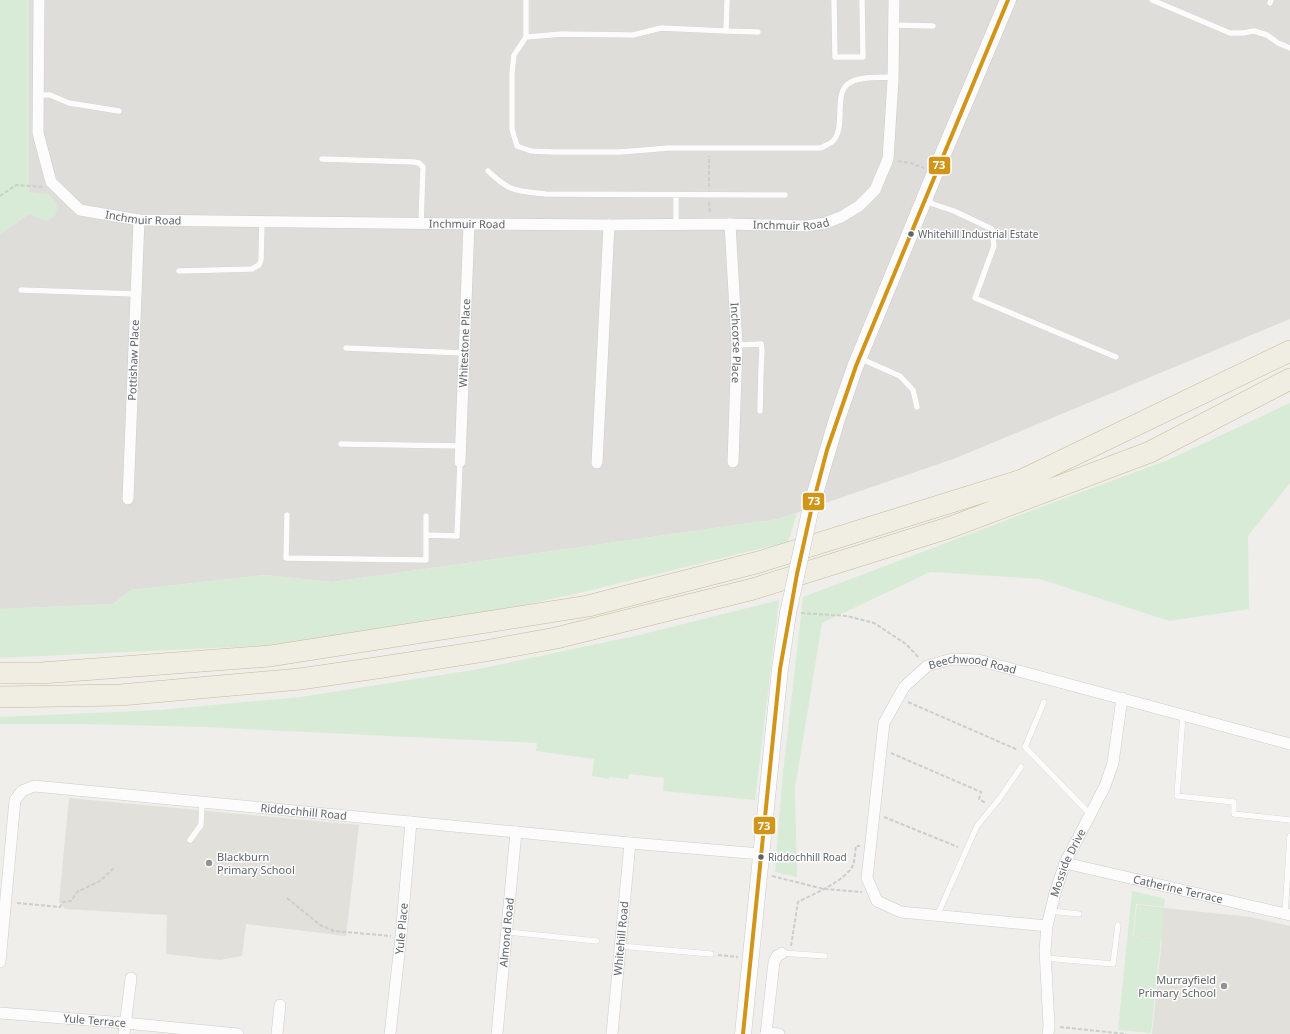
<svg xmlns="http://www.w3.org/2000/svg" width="1290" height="1034" viewBox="0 0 1290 1034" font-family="'Noto Sans',sans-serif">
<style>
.industrial{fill:#dfddda}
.education{fill:#e2e0da}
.green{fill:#d8ebd6}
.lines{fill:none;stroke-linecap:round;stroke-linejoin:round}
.lane-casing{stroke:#cbcccc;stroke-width:6}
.street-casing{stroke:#cbcccc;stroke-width:12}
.secondary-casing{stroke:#cacacb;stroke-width:17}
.highway-casing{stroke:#c8b996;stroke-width:22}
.path{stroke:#cacfcc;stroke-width:2;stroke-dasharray:4 2;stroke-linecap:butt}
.lane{stroke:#fdfcfc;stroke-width:5.5}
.street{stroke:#fdfcfc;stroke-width:11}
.secondary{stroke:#fdfcfc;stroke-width:16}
.highway{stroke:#f0ede3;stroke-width:21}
.secondary-bridge-casing{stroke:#cacacb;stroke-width:17;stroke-linecap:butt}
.secondary-bridge{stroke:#fdfcfc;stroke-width:16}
.bus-1-casing{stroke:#fff;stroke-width:7}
.bus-1{stroke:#d1951a;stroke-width:4}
.bus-dot{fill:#5f6368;stroke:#fff;stroke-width:1.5}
.poi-dot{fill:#919496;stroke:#fff;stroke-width:1.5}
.labels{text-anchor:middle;stroke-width:3;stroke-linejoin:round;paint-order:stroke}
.bus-label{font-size:10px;fill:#5f6368;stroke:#fff;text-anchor:start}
.street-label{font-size:11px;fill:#5f6368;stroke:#fff}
.poi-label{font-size:11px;fill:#5f6368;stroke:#fff;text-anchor:start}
.line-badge{stroke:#fff;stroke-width:1.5}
.badge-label{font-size:11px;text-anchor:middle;font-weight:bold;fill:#fff}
</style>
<rect width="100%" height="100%" fill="#efeeea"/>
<path class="industrial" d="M 29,0 L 1290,0 L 1290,319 L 956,458 L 779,519 L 332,582 L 265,575 L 131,590 L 113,604 L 0,609 L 0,234 L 29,214 Z"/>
<path class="education" d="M 69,798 L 359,825 L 346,936 L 246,924 L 242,956 L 220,960 L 166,954 L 167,915 L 65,909 L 59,902 Z
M 1137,905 L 1250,917 L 1290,926 L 1290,1034 L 1152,1034 L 1162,939 L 1134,936 Z"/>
<path class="green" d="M 0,0 L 29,0 L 29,192 L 48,194 L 58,205 L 55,216 L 47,221 L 29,214 L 0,234 Z
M 1290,403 L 1290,483 L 1248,536 L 1249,609 L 1169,621 L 1040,579 L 930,572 L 822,623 L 795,788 L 797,877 L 775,872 L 782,782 L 803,597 L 1041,507 L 1168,460 Z
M 797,513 L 788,542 L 579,593 L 442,623 L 276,645 L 0,658 L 0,609 L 113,604 L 131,590 L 265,575 L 332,582 L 779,519 Z
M 779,600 L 755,800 L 663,791 L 664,778 L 629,774 L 628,779 L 609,777 L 609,779 L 592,776 L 594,759 L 536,751 L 537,743 L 204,727 L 79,724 L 0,724 L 0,717 L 159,710 L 301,697 L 479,669 L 635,636 Z
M 1132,891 L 1165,899 L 1164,907 L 1136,904 L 1133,936 L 1161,939 L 1151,1033 L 1118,1030 Z
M 1137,906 L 1164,909 L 1162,938 L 1134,935 Z"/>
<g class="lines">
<defs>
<path id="lane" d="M 727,0 L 726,31 L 661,28 L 633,35 L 562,34 L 526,37 L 514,55 L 512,73 L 512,129 L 517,146 L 531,151 L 555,152 L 620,152 L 669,148 L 821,148 C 824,146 829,144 832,142 C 848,127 831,92 851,82 C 863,76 880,78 893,77
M 834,0 L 835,57 L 863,57 L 862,0
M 1152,0 L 1230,33 L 1243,33 L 1254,31 L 1267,35 L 1278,43 L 1290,48
M 1270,3 L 1271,0
M 894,25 L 933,26
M 726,31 L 758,32
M 526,37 L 526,0
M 38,95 L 50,95 L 69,103 L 119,111
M 322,159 L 414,162 L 419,163 L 423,167 L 421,224
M 488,171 C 510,192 516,191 545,194 L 785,195
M 926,200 L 933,204 L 954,211 L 992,229 L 994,246 L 975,298 L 1116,357
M 676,225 L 676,195
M 179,271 L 252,269 L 259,265 L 261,260 L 262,222
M 21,290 L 136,294
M 737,345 L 761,344 L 762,351 L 761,369 L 760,411
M 346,348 L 464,353
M 859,358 L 900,376 L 913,390 L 917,407
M 341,444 L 461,446
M 287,515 L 286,558 L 426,560 L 426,535 L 457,536 L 460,462
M 426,535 L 426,516
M 1044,702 L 1025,747 L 1090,814
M 1183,715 L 1177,796 L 1234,802 L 1234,814 L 1290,820
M 190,840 L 201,825 L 202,803
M 1051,911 L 1079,914
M 1285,914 L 1290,836
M 937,916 L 977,826 L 1000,798 L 1021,767
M 507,932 L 597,941
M 620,946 L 711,954
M 782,953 L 825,956
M 1046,958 L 1113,964 L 1118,925"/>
<g id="street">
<path id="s1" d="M 39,0 L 38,133 L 51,182 L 80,210 L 139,220 L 469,224 L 609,225 L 730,224 L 806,226 L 825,223 L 841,217 L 859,206 L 875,190 L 888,159 L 893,80 L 894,0"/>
<path id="s2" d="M 730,224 L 737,345 L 733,462"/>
<path id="s3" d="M 460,462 L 469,224"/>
<path d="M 597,463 L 609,225"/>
<path id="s4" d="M 128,499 L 139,220"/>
<path id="s5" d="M 1065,863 L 1290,915"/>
<path id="s6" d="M 1047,926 L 901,912 L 877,901 L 867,878 L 884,723 L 904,687 L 927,666 L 952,659 L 978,660 L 1290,744"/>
<path id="s7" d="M 0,962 L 15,800 L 22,791 L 34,786 L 630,843 L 761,854"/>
<path id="s8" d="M 0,1013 L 125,1023 L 238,1034"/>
<path d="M 766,1033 L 779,1034"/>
<path d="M 124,1034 L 131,978"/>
<path d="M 277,1034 L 280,1005"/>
<path id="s9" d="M 390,1034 L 401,936 L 411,822"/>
<path id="s10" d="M 497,1034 L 516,832"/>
<path id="s11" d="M 612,1034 L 630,843"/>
<path d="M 766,1034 L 774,962 L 777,956 L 782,953"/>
<path id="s12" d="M 1048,1034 L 1049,1026 L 1045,950 L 1047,926 L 1055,893 L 1065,863 L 1105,786 L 1113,763 L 1122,698"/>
</g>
<path id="secondary" d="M 811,507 L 837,419 L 855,367 L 935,173 L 1008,0
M 743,1034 L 780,669 L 788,613"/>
<path id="highway" d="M 0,673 L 41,673 L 270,656 L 588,606 L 759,562 L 1022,480 L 1290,351
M 0,697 L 120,695 L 300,679 L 383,667 L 485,651 L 556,638 L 753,589 L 951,527 L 1150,452 L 1290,379"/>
</defs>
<use href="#lane" class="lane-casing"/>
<use href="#street" class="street-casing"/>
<use href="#secondary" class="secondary-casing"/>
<use href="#highway" class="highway-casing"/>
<path class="path" d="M 898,161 L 910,163 L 924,168
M 709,187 L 709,156
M 0,196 L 16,185 L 42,187
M 709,202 L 710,213
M 801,613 L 847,616 L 874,623 L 906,644 L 919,658
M 908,702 L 1018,750
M 891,753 L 981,792 L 979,799 L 986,803
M 884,817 L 958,847
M 772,876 L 824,889 L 862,892
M 287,898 L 320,925 L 334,931 L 391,936
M 17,903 L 60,907 L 63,902 L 71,901 L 77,892 L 100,881 L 114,868
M 791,946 L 798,902 C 813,894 846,881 853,865 C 855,859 855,852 856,846 L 860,846
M 718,955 L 738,957
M 1060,1027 L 1126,1034"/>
<use href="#lane" class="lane"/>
<use href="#street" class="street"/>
<use href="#secondary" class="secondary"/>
<use href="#highway" class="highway"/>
<defs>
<path id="secondary-bridge" d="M 788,613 L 811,507"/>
</defs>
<use href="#secondary-bridge" class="secondary-bridge-casing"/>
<use href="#secondary-bridge" class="secondary-bridge"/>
<defs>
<path id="bus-1" d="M 743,1034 L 780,669 L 797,574 L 811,511 L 827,450 L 856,366 L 1008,0"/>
</defs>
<use href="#bus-1" class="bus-1-casing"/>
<use href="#bus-1" class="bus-1"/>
</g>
<g class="bus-dot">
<circle cx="911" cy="234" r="3.5"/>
<circle cx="761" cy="857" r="3.5"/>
</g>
<g class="poi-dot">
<circle cx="209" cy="863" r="4"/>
<circle cx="1224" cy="986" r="4"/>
</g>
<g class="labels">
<g class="bus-label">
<text x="918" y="238">Whitehill Industrial Estate</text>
<text x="768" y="861">Riddochhill Road</text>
</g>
<g class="street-label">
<text dy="4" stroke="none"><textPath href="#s1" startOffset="288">Inchmuir Road</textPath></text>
<text dy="4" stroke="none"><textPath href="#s1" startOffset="936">Inchmuir Road</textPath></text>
<text dy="4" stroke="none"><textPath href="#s1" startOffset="612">Inchmuir Road</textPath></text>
<text dy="4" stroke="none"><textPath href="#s3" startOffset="119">Whitestone Place</textPath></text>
<text dy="4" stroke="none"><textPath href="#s2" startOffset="119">Inchcorse Place</textPath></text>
<text dy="4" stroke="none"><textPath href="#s4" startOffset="139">Pottishaw Place</textPath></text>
<text dy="4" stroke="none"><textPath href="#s6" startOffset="473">Beechwood Road</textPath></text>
<text dy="4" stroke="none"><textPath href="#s7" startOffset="458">Riddochhill Road</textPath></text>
<text dy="4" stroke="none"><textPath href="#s12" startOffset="175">Mosside Drive</textPath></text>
<text dy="4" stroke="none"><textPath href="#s5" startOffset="116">Catherine Terrace</textPath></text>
<text dy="4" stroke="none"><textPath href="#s9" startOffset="106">Yule Place</textPath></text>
<text dy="4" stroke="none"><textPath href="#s10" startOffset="102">Almond Road</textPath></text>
<text dy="4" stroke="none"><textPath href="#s11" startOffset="96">Whitehill Road</textPath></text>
<text dy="4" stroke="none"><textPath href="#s8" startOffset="95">Yule Terrace</textPath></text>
</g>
<g class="poi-label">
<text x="217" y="861">Blackburn<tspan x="217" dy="13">Primary School</tspan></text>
<text x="1216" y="984" text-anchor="end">Murrayfield<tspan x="1216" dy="13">Primary School</tspan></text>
</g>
</g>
<g class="line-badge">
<rect x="928" y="156" width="23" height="19" rx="4" fill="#d1951a"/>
<rect x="802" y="492" width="23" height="19" rx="4" fill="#d1951a"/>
<rect x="753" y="816" width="23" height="19" rx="4" fill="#d1951a"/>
</g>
<g class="badge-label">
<text x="939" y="169">73</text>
<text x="814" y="505">73</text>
<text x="764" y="830">73</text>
</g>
</svg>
